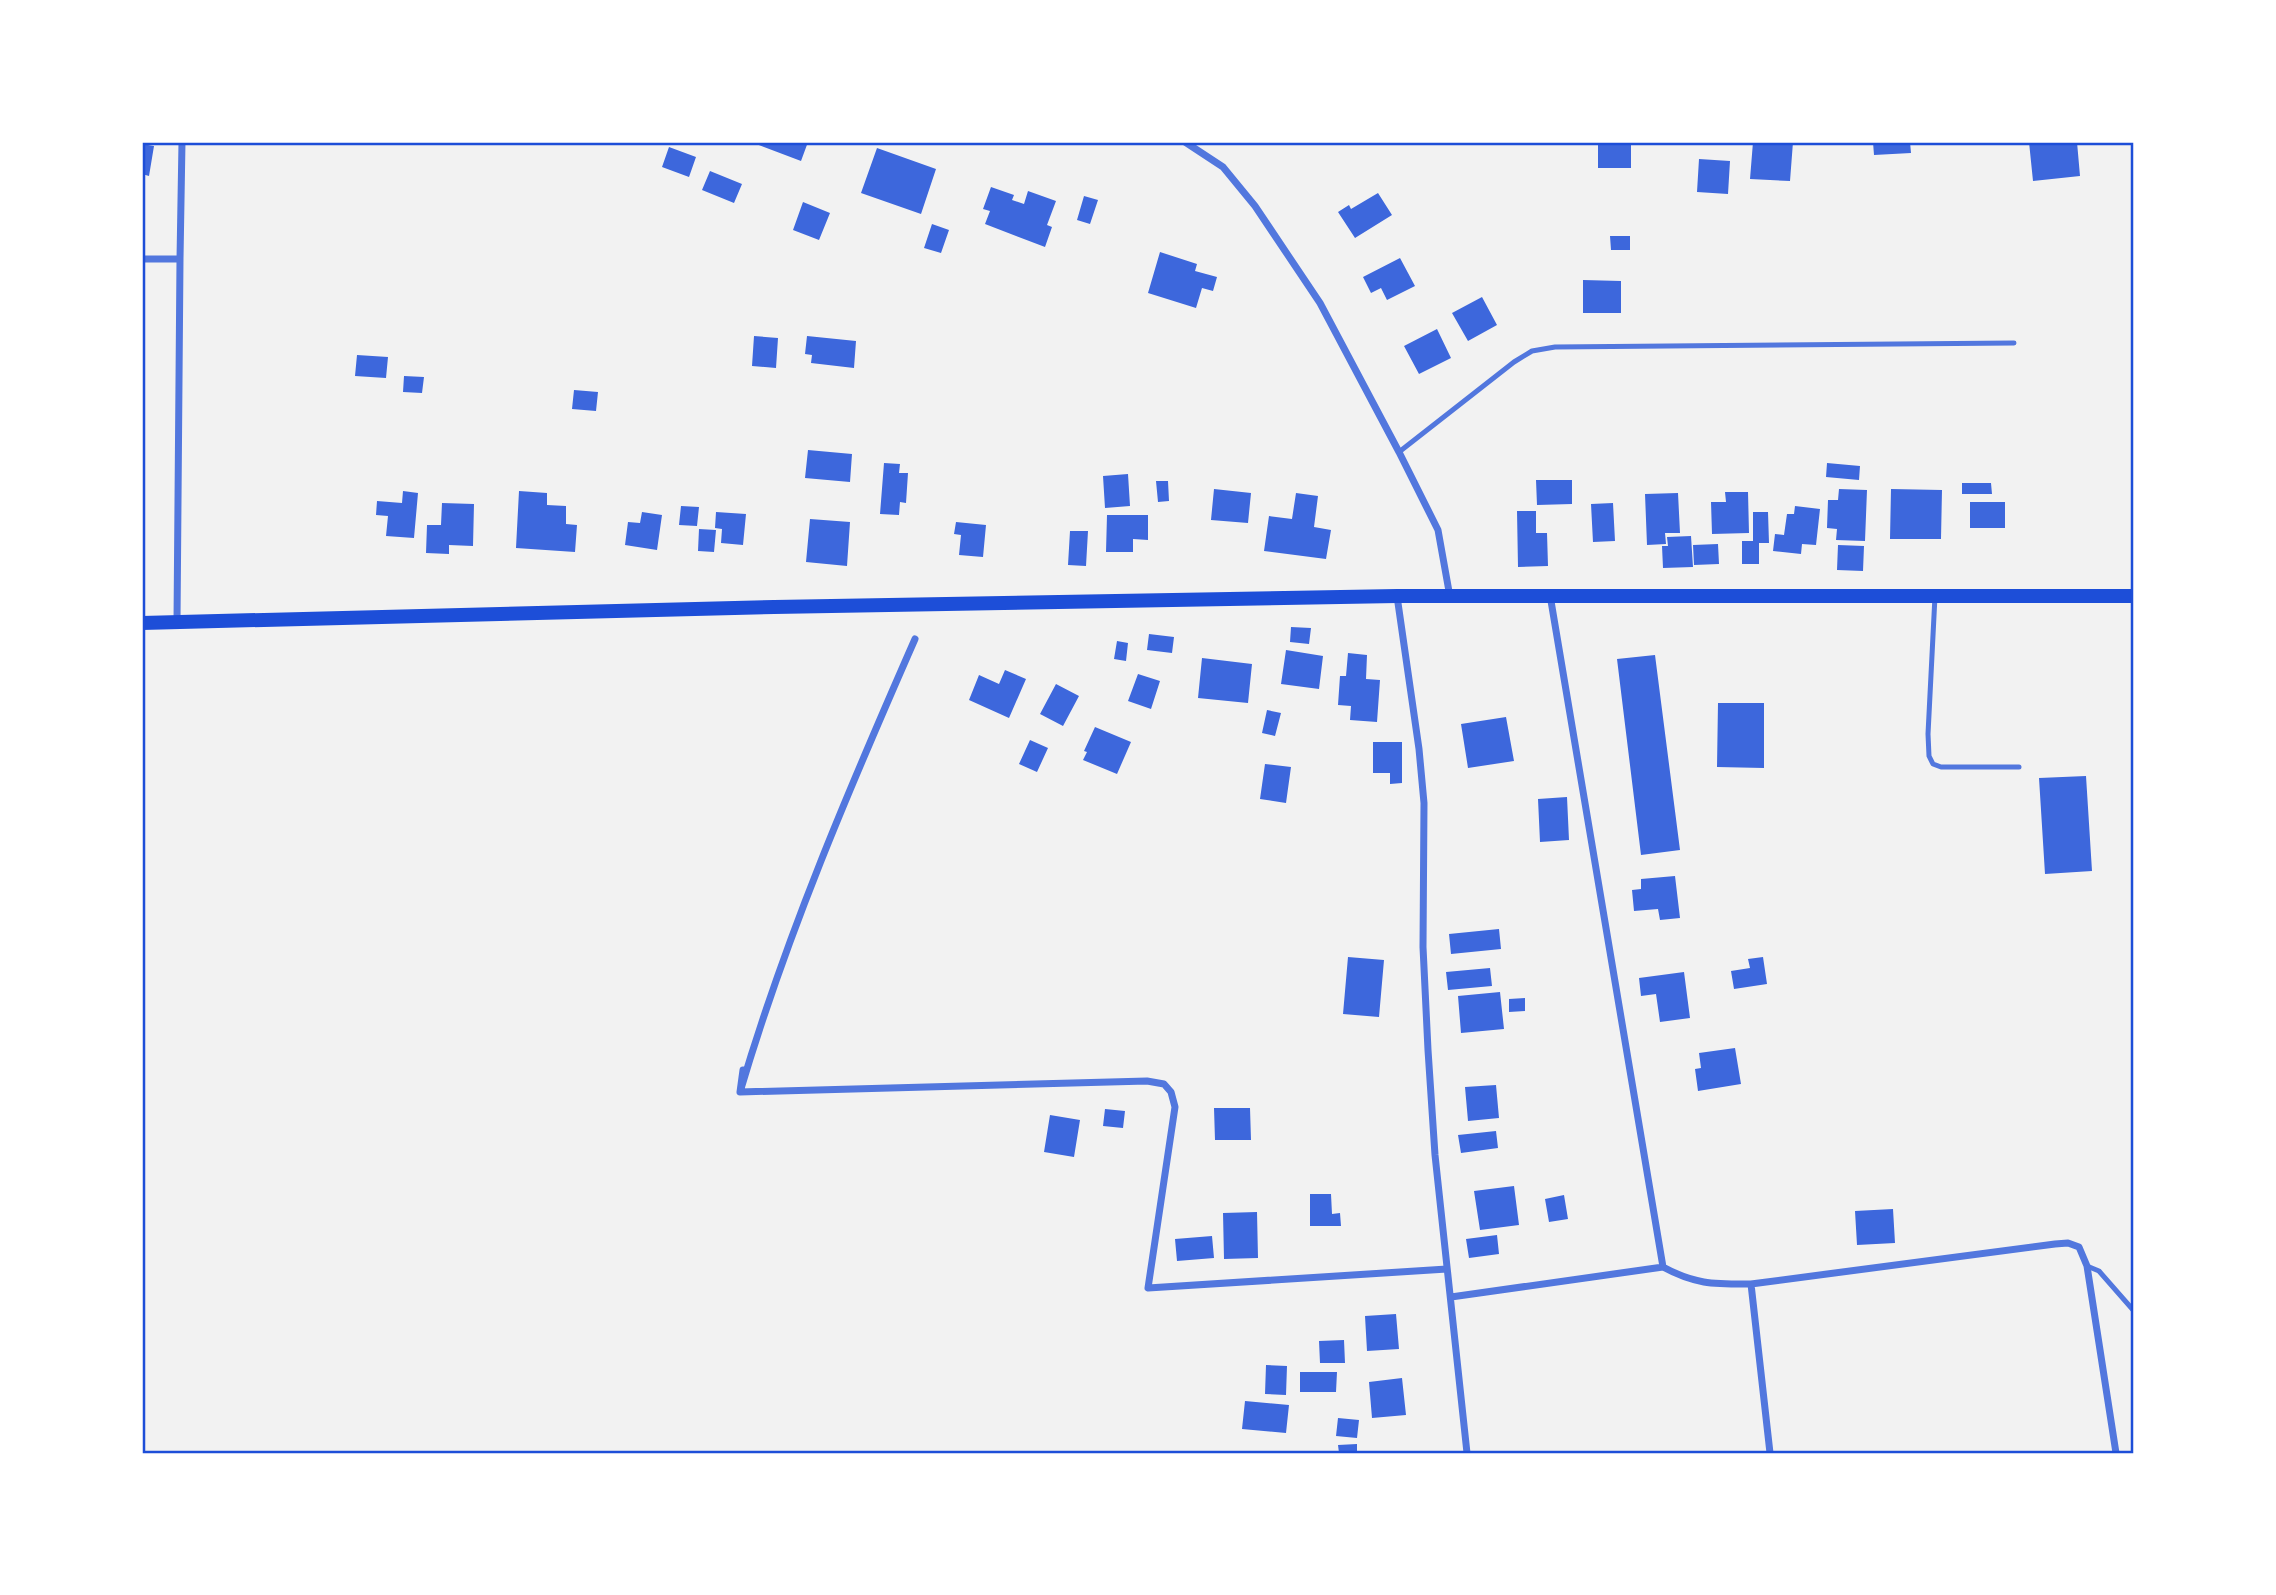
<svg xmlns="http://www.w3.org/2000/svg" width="2276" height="1595" viewBox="0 0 2276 1595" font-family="'Roboto Condensed',sans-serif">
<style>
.building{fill:#3d67dc}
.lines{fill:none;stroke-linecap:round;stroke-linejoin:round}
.service{stroke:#5277de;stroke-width:5}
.minor{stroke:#5277de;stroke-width:7}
.secondary{stroke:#1d4ed8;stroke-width:14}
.neatline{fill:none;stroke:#1d4ed8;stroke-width:2.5}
</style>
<rect width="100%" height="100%" fill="#f2f2f2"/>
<path class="building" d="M 751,142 L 808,142 L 801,161 Z
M 1598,142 L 1631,142 L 1631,168 L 1598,168 Z
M 1753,142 L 1793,142 L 1790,181 L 1750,179 Z
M 1873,142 L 1910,142 L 1911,153 L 1874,155 Z
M 2029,142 L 2077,142 L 2080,176 L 2033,181 Z
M 142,144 L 154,146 L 149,176 L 142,174 Z
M 669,147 L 696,157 L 689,177 L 662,167 Z
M 877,148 L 936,169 L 921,214 L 861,193 Z
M 1699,159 L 1730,161 L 1728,194 L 1697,192 Z
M 710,171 L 742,184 L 734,203 L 702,190 Z
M 991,187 L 1014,195 L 1012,200 L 1024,204 L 1028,191 L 1056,201 L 1047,225 L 1052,227 L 1045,247 L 985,224 L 990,211 L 983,209 Z
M 1378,193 L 1392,215 L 1355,238 L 1338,212 L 1349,205 L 1351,209 Z
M 1084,196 L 1098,200 L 1090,224 L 1077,220 Z
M 803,202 L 830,213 L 819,240 L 793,230 Z
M 932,224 L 949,230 L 941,253 L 924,248 Z
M 1610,236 L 1630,236 L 1630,250 L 1611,250 Z
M 1160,252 L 1197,264 L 1195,271 L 1217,277 L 1213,291 L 1202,288 L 1196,308 L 1148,293 Z
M 1400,258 L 1415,286 L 1387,300 L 1381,288 L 1371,293 L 1363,277 Z
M 1583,280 L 1621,281 L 1621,313 L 1583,313 Z
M 1482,297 L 1497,325 L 1468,341 L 1452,313 Z
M 1437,329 L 1451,358 L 1419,374 L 1404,346 Z
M 754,336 L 778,338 L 776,368 L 752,366 Z
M 807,336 L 856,341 L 854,368 L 811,363 L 812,355 L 805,354 Z
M 357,355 L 388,357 L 386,378 L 355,376 Z
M 404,376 L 424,377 L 422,393 L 403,392 Z
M 574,390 L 598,392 L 596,411 L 572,409 Z
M 808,450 L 852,454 L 850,482 L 805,478 Z
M 884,463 L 900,464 L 899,473 L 908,473 L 906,503 L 900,502 L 899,515 L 880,514 Z
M 1827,463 L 1860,466 L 1859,480 L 1826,477 Z
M 1128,474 L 1130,506 L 1105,508 L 1103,476 Z
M 1536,480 L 1572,480 L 1572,504 L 1537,505 Z
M 1156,481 L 1168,481 L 1169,501 L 1158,502 Z
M 1962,483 L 1991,483 L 1992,494 L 1962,494 Z
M 1214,489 L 1251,493 L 1248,523 L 1211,520 Z
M 1839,489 L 1867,490 L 1865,541 L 1836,540 L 1837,529 L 1827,528 L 1828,500 L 1838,500 Z
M 1891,489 L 1942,490 L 1941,539 L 1890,539 Z
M 403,491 L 418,493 L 414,538 L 386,536 L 388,516 L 376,515 L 377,501 L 402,503 Z
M 519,491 L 547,493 L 547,505 L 566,506 L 566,524 L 577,525 L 575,552 L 516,548 Z
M 1725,492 L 1748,492 L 1749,533 L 1712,534 L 1711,502 L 1726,502 Z
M 1296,493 L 1318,496 L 1314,527 L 1331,530 L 1326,559 L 1264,551 L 1269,516 L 1292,519 Z
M 1678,493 L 1680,533 L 1665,533 L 1666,544 L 1647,545 L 1645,494 Z
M 1970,502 L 2005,502 L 2005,528 L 1970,528 Z
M 442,503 L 474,504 L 473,546 L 449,545 L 449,554 L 426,553 L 427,525 L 441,525 Z
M 1613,503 L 1615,541 L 1593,542 L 1591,504 Z
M 681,506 L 699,507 L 697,526 L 679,525 Z
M 1795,506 L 1820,509 L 1816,545 L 1802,544 L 1801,554 L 1773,551 L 1775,534 L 1784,535 L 1787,514 L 1794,514 Z
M 1517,511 L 1536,511 L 1536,533 L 1547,533 L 1548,566 L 1518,567 Z
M 642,512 L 662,515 L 657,550 L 625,545 L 628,522 L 640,523 Z
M 716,512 L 746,514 L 743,545 L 721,543 L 722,529 L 715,528 Z
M 1753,512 L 1768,512 L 1769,543 L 1759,543 L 1759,564 L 1742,564 L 1742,541 L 1753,541 Z
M 1107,515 L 1148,515 L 1148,540 L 1133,539 L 1133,552 L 1106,552 Z
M 810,519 L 850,522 L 847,566 L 806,562 Z
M 956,522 L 986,525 L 983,557 L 959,555 L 961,535 L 954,534 Z
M 699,529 L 716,530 L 714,552 L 698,551 Z
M 1070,531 L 1088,531 L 1086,566 L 1068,565 Z
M 1691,536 L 1693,567 L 1663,568 L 1662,546 L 1668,546 L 1667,537 Z
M 1718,544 L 1719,564 L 1694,565 L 1693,545 Z
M 1838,545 L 1864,546 L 1863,571 L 1837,570 Z
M 1291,627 L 1311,628 L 1309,644 L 1290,642 Z
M 1149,634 L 1174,637 L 1172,653 L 1147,650 Z
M 1117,641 L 1128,643 L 1126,661 L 1114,659 Z
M 1286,650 L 1323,656 L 1319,689 L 1281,684 Z
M 1348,653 L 1367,655 L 1366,679 L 1380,680 L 1377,722 L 1350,720 L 1351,706 L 1338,705 L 1340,676 L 1346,676 Z
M 1655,655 L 1680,850 L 1641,855 L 1617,659 Z
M 1202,658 L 1252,664 L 1248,703 L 1198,698 Z
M 1005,670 L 1026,679 L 1009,718 L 969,700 L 979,675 L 999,684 Z
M 1138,674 L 1160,681 L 1151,709 L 1128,701 Z
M 1056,684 L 1079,696 L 1063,726 L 1040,714 Z
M 1718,703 L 1764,703 L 1764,768 L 1717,767 Z
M 1267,710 L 1281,713 L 1275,736 L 1262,733 Z
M 1506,717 L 1514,761 L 1468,768 L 1461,724 Z
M 1095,727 L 1131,742 L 1117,774 L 1083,760 L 1087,752 L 1084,751 Z
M 1030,740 L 1048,748 L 1037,772 L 1019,764 Z
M 1373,742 L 1402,742 L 1402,783 L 1390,784 L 1390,773 L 1373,773 Z
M 1265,764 L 1291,767 L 1286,803 L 1260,799 Z
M 2086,776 L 2092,871 L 2045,874 L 2039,778 Z
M 1567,797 L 1569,840 L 1540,842 L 1538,799 Z
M 1675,876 L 1680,918 L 1660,920 L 1658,909 L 1634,911 L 1632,890 L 1641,889 L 1641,879 Z
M 1499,929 L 1501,949 L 1451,954 L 1449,934 Z
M 1348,957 L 1384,960 L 1379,1017 L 1343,1014 Z
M 1763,957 L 1767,984 L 1734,989 L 1731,971 L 1750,968 L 1748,959 Z
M 1490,968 L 1492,986 L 1448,990 L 1446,972 Z
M 1684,972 L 1690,1018 L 1660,1022 L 1656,994 L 1641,996 L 1639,978 Z
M 1500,992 L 1504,1029 L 1461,1033 L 1458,996 Z
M 1525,998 L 1525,1011 L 1509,1012 L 1509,999 Z
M 1735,1048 L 1741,1084 L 1698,1091 L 1695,1069 L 1701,1068 L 1699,1053 Z
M 1496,1085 L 1499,1118 L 1468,1121 L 1465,1087 Z
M 1214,1108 L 1250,1108 L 1251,1140 L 1215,1140 Z
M 1105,1109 L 1125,1111 L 1123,1128 L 1103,1126 Z
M 1050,1115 L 1080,1120 L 1074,1157 L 1044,1152 Z
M 1496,1131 L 1498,1148 L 1461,1153 L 1458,1135 Z
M 1514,1186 L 1519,1225 L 1480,1230 L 1474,1191 Z
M 1310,1194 L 1331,1194 L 1332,1214 L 1340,1213 L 1341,1226 L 1310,1226 Z
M 1564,1195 L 1568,1219 L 1549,1222 L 1545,1199 Z
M 1893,1209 L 1895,1243 L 1857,1245 L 1855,1211 Z
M 1257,1212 L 1258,1258 L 1224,1259 L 1223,1213 Z
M 1497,1235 L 1499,1254 L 1469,1258 L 1466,1239 Z
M 1212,1236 L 1214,1258 L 1177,1261 L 1175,1239 Z
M 1396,1314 L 1399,1349 L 1367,1351 L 1365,1316 Z
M 1344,1340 L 1345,1363 L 1320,1363 L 1319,1341 Z
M 1266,1365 L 1287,1366 L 1286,1395 L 1265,1394 Z
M 1300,1372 L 1337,1372 L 1336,1392 L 1300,1392 Z
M 1402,1378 L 1406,1415 L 1372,1418 L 1369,1382 Z
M 1245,1401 L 1289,1405 L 1286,1433 L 1242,1429 Z
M 1338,1418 L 1359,1420 L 1357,1438 L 1336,1436 Z
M 1357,1444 L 1357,1453 L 1339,1453 L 1338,1445 Z"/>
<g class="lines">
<path class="service" d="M 1399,452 L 1514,362 L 1532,351 L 1555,347 L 2014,343
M 1935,596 L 1928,734 L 1929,756 L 1933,764 L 1941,767 L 2019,767
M 2087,1266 L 2099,1271 L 2134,1311"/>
<path class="minor" d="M 1185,142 L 1223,167 L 1255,206 L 1320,303 L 1399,452 L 1438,530 L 1450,597
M 142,259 L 180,259 L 182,142
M 1550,595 L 1663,1267 C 1696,1285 1715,1284 1751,1284 L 2055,1244 L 2068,1243 L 2079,1247 L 2087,1266 L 2116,1453
M 1397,596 L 1419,749 L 1424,803 L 1423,947 L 1428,1050 L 1435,1155 L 1467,1453
M 177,622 L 180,259
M 743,1070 L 740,1092 C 786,936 850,787 915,639
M 740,1092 L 1147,1081 L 1164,1084 L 1171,1092 L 1175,1107 L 1148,1288 L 1447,1269
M 1751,1284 L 1770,1453
M 1451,1297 L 1663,1267"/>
<path class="secondary" d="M 142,623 L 774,607 L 1397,596 L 2134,596"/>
</g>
<rect width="2276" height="1595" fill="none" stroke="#ffffff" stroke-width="287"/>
<rect x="144" y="144" width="1988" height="1308" class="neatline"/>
</svg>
